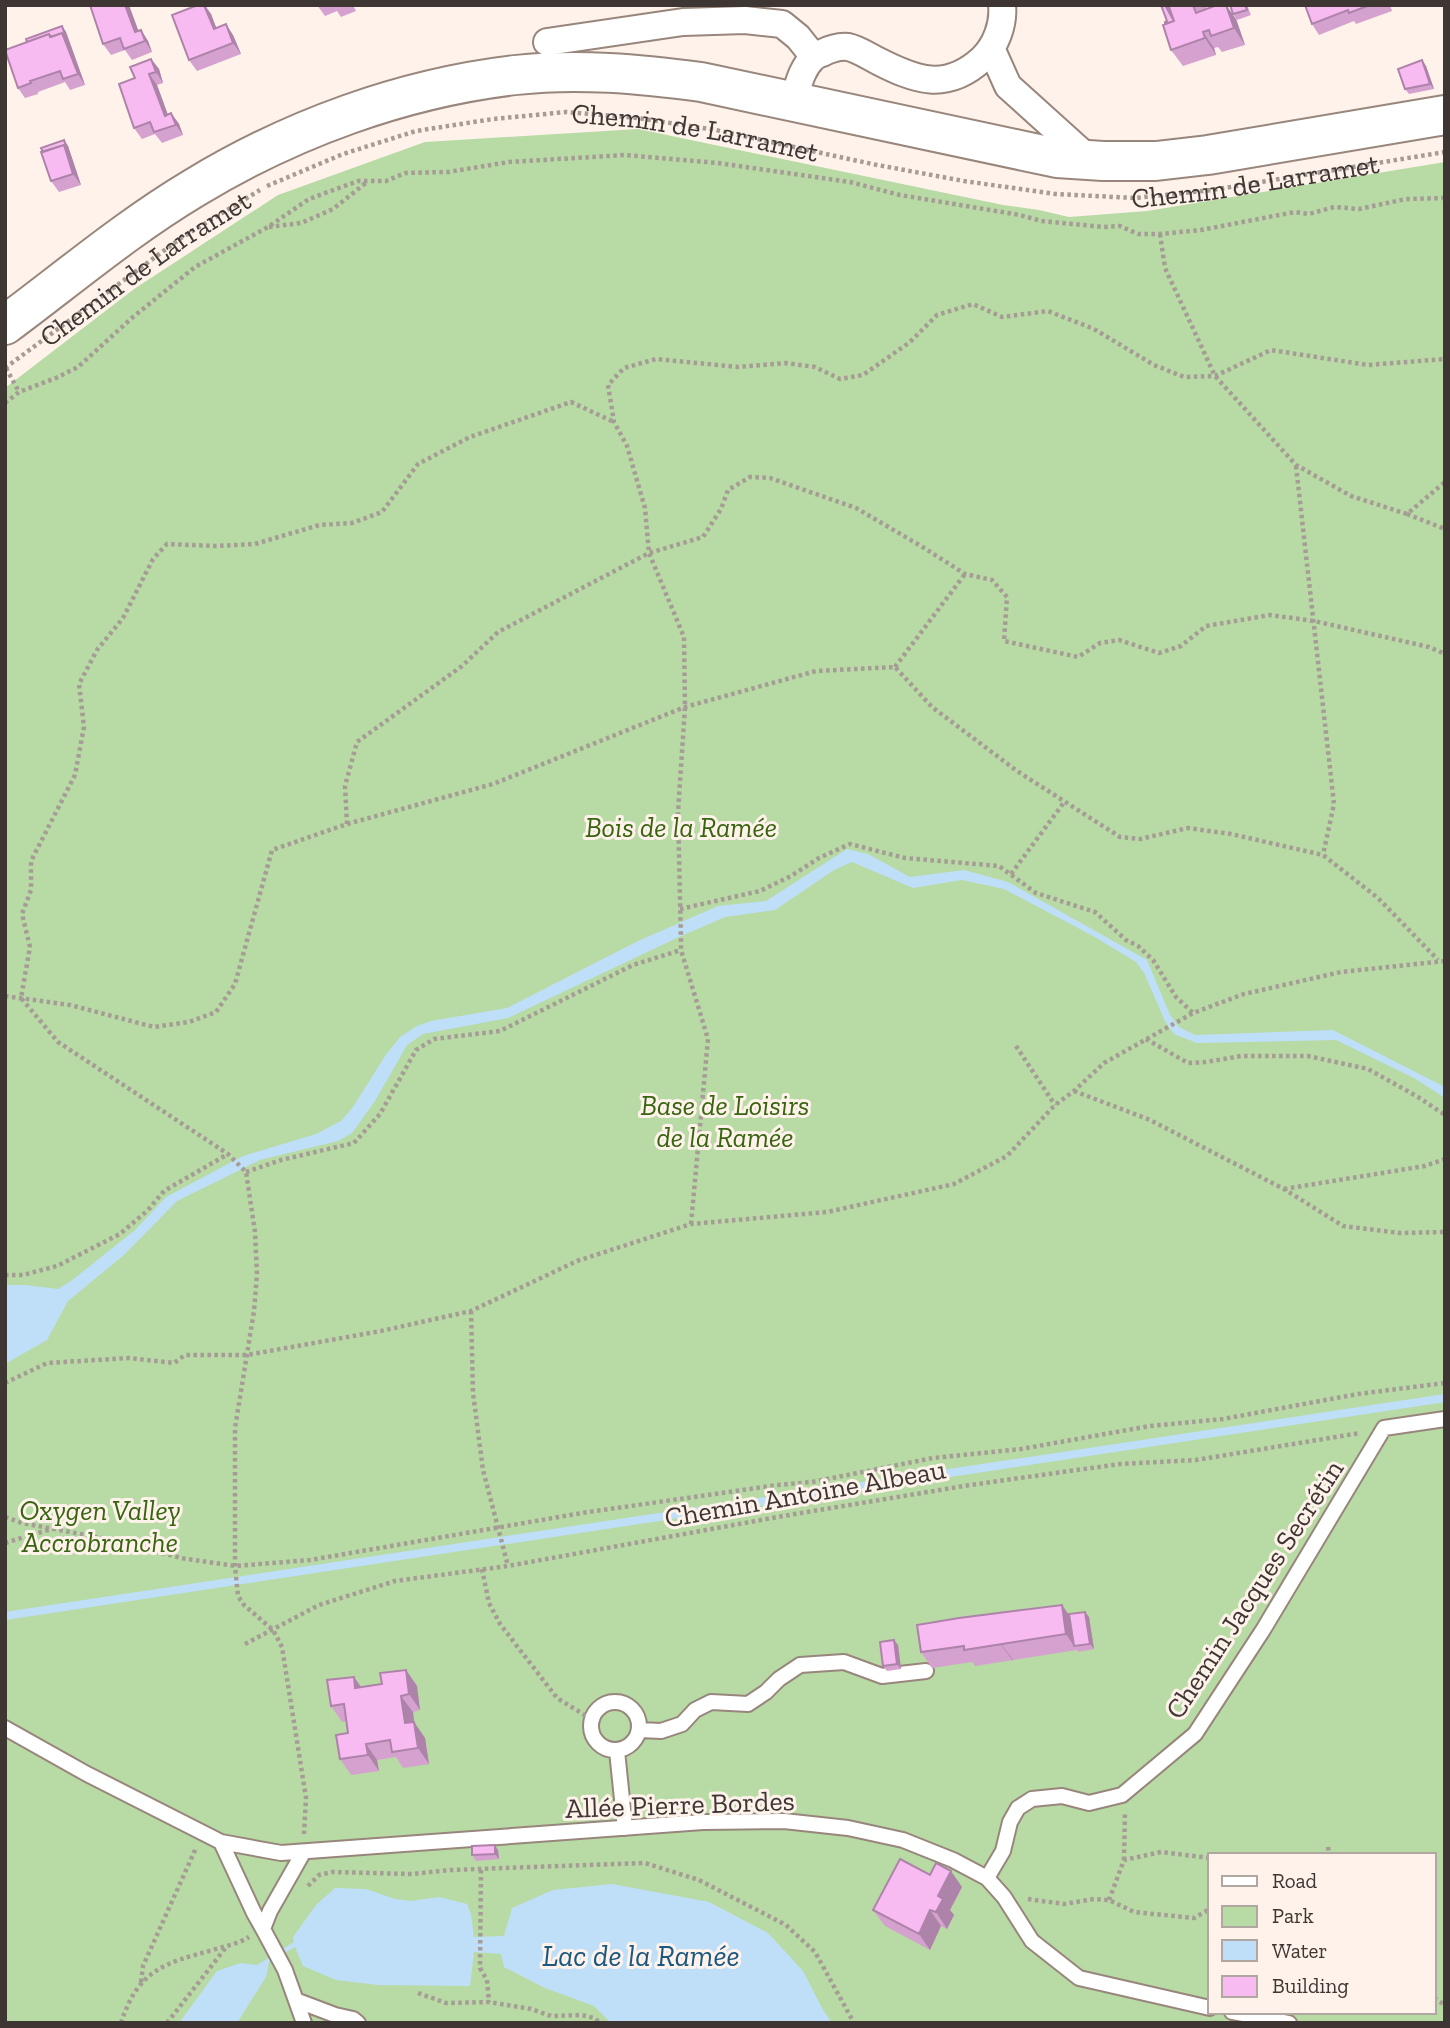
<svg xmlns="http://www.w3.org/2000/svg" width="1450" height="2028" viewBox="0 0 1450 2028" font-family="'Zilla Slab',serif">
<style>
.green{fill:#b8daa4;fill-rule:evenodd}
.water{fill:#bfdff9}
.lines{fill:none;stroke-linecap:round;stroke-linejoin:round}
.stream{stroke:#bfdff9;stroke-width:8}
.lane-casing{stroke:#98867c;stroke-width:18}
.street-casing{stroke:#98867c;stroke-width:30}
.secondary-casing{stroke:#98867c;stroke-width:42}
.path{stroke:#a69c96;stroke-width:4.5;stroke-dasharray:3.5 3.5;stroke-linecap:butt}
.lane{stroke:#fff;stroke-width:14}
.street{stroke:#fff;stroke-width:26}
.secondary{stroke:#fff;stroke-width:38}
.wall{fill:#d5a1cf}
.shaded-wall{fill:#ae83a9}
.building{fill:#f8bbf1;stroke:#ae83a9;stroke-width:2}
.labels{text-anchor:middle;stroke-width:6;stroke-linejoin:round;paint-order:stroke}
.street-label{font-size:28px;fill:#3e3632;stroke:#fef2eb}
.park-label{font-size:28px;font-style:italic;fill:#37650f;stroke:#fef2eb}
.water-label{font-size:30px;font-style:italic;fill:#1a5882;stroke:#fef2eb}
</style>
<rect width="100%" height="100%" fill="#fef2eb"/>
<path class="green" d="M 638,129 L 1003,205 L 1039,210 L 1069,217 L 1147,211 L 1445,162 L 1445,2023 L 5,2023 L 5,388 L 134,289 L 278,195 L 425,142 ZM 1210,1855 L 1434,1855 L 1434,2012 L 1210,2012 Z"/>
<path class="water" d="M 847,849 L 868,854 L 910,877 L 964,870 L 1008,882 L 1147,960 L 1170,1015 L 1179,1027 L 1195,1035 L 1333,1030 L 1445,1087 L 1445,1098 L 1414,1078 L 1336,1040 L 1197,1043 L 1174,1034 L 1165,1021 L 1144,973 L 1136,962 L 1093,936 L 1004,889 L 962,880 L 913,888 L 852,862 L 834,870 L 775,910 L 725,917 L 679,937 L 508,1018 L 423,1034 L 407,1045 L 375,1101 L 352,1133 L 338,1141 L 260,1160 L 177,1201 L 124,1255 L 68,1301 L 47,1340 L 5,1364 L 5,1285 L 25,1285 L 58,1289 L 71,1281 L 135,1230 L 166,1197 L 243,1156 L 316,1134 L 341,1121 L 353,1107 L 385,1056 L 400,1037 L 417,1026 L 431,1021 L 507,1008 L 638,941 L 718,906 L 766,901 Z
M 612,1884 L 709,1902 L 768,1933 L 803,1971 L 823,2010 L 832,2023 L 611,2023 L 594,2006 L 545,1988 L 504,1967 L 501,1954 L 474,1952 L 470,1986 L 378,1985 L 336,1980 L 303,1966 L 295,1947 L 269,1962 L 266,1977 L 237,2023 L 179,2023 L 217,1971 L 241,1963 L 257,1965 L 294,1942 L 293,1937 L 316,1905 L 335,1888 L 366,1889 L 395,1899 L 411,1901 L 439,1897 L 467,1904 L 471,1914 L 474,1937 L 504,1936 L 512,1908 L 553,1890 Z"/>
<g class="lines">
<path class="stream" d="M 5,1616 L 1445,1398"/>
<defs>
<path id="lane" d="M591 1726a24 24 0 1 1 48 0a24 24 0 1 1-48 0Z
M 5,1728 L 87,1774 L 221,1842 L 281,1853 L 703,1822 L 784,1821 L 848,1828 L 903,1840 L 953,1860 L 987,1878 L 1004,1897 L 1032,1941 L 1079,1978 L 1210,2008
M 640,1730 L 661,1731 L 682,1724 L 695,1710 L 711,1702 L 748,1704 L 766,1692 L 779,1679 L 800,1665 L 844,1662 L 882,1676 L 926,1671
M 617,1751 L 625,1828
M 221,1842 L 254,1913 L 263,1929
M 303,1853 L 270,1911 L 263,1929 L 285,1970 L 304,2023
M 987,1878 L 1003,1851 L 1010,1822 L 1018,1808 L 1032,1799 L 1062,1796 L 1089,1803 L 1122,1795 L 1195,1734 L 1263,1630 L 1384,1428 L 1445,1419
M 298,2001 L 335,2015 L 353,2019 L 358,2023
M 1232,2012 L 1289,2023"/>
<path id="street" d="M 547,42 L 683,22 L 745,20 L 782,24 L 798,37 L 814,57
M 991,48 L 1008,86 L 1090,160
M 793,101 C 798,87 801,69 813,58 C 815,56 819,54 822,53 C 830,49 839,46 848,47 C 858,49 868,56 878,61 C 915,80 946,92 982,59 C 996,46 1004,24 1002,5"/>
<path id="secondary" d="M 5,325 C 67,279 127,228 194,188 C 291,129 403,88 516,75 C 578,68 640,74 701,82 L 1057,158 L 1103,161 L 1156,161 L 1208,155 L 1445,115"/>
</defs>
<use href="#lane" class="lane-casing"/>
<use href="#street" class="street-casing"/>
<use href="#secondary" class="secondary-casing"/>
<g class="path">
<path id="s1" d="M 267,186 L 343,154 L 416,131 L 493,119 L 566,112 L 638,118 L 716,130 L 872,164 L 964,181 L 1055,194 L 1135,198 L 1212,190 L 1445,152"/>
<path d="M 269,227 L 301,223 L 333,209 L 367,182"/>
<path d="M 1160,234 L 1165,268 L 1215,376 L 1296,465 L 1351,496 L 1407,514 L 1445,482"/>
<path id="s2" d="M 5,368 L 181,238 L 260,190"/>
<path d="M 6,368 L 19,392"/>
<path d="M 5,403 L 19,392 L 56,378 L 78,367 L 133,317 L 195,267 L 268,227 L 309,199 L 358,181 L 386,181 L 405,173 L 448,172 L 509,162 L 625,155 L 718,163 L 850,182 L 900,195 L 1020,215 L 1041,221 L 1104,227 L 1120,226 L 1138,234 L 1160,234 L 1201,230 L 1295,212 L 1309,214 L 1334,207 L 1359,209 L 1406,199 L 1445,198"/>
<path d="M 1296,466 L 1334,804 L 1323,855"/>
<path d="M 1407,514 L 1445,529"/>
<path d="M 895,667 L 965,574"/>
<path d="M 347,824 L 345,786 L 357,742 L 462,666 L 498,632 L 649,553 L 703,537 L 721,509 L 728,490 L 750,477 L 770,478 L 856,508 L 921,546 L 965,574 L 992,580 L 1007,597 L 1004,641 L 1078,657 L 1100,643 L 1119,640 L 1159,653 L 1181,646 L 1206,626 L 1270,615 L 1314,621 L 1429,647 L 1445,654"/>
<path d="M 1011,874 L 1065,801"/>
<path d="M 680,909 L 760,891 L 791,876 L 819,858 L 850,844 L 905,858 L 999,866 L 1036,893 L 1095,912 L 1126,940 L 1138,946 L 1153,960 L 1176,997 L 1193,1013"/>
<path d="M 5,996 L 70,1005 L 154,1027 L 189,1022 L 216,1012 L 235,984 L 272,850 L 347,824 L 493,784 L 685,707 L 816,671 L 895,667 L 932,707 L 1017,771 L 1120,837 L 1140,839 L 1188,828 L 1231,834 L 1323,855 L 1378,898 L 1438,960"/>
<path d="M 1146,1039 L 1188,1063 L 1206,1062 L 1241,1056 L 1308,1056 L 1368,1069 L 1418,1097 L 1445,1115"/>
<path d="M 1016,1046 L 1055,1105"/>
<path d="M 1074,1091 L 1150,1120 L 1284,1189 L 1343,1226 L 1400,1233 L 1445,1232"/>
<path d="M 246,1172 L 281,1160 L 354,1143 L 380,1114 L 416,1050 L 434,1039 L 500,1031 L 633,965 L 681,950"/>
<path d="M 1284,1189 L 1425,1166 L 1445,1159"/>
<path d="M 691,1224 L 708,1039 L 681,950 L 681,940 L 678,812 L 685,707 L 684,637 L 649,553 L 645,508 L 627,446 L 614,422 L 608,385 L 624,368 L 656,359 L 738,367 L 786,363 L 815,367 L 840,379 L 863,375 L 910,342 L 937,315 L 973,304 L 1002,317 L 1048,311 L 1094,329 L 1154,365 L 1184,377 L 1215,376 L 1271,350 L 1368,365 L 1445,359"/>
<path d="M 5,1275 L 23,1275 L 57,1266 L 120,1234 L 148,1210 L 164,1191 L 228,1154"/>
<path d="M 471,1311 L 473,1393 L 483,1470 L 508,1566"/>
<path d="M 5,1383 L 47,1363 L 129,1358 L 174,1363 L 185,1355 L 247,1355 L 381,1331 L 471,1311 L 577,1261 L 691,1224 L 827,1212 L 954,1184 L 1007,1156 L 1055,1105 L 1074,1091 L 1104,1063 L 1193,1013 L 1244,994 L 1341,972 L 1445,961"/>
<path d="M 5,1517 L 22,1523 L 107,1539 L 181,1558 L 235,1566 L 310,1560 L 582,1513 L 777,1485 L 812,1482 L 933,1458 L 1021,1449 L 1150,1426 L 1223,1419 L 1358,1394 L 1445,1383"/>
<path d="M 5,1543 L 51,1529"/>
<path d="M 482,1569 L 489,1603 L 500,1624 L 557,1698 L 591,1719"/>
<path d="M 245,1644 L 319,1605 L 395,1581 L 508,1566 L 783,1516 L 970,1485 L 1120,1464 L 1196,1460 L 1360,1433"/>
<path d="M 304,1834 L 306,1798 L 282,1647 L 273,1630 L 244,1605 L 238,1596 L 235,1566 L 235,1428 L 254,1311 L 257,1274 L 255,1232 L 246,1172 L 228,1154 L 58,1042 L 21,998 L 30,947 L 22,914 L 31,890 L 31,861 L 75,775 L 84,727 L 79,684 L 97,650 L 123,618 L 153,559 L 167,544 L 216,546 L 255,544 L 319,525 L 352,523 L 382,512 L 418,464 L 470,437 L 571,402 L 614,422"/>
<path d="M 1328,1847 L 1329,1855"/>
<path d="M 1124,1860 L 1125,1812"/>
<path d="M 481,1870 L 480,1968 L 487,1980 L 489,2002"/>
<path d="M 308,1886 L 319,1875 L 332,1872 L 412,1874 L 450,1870 L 645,1863 L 699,1880 L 786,1925 L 815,1952 L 854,2023"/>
<path d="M 1028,1899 L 1064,1904 L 1094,1899 L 1109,1900 L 1134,1912 L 1194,1918 L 1210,1909"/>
<path d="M 1109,1900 L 1124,1860 L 1161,1852 L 1210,1858"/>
<path d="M 141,1982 L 143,1966 L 196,1848"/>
<path d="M 418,1993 L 446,2003 L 489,2002 L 531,2009 L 551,2016 L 582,2015 L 594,2018 L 600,2023"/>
<path d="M 1434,1998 L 1445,2005"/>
<path d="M 121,2023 C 138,1970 164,1963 213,1950 C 225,1946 238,1944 249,1937"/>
<path d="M 167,2023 L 227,1946"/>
</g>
<use href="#lane" class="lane"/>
<use href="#street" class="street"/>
<use href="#secondary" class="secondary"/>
</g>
<path class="wall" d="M 198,5 L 205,5 L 211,14 L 216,28 L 233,35 L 241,54 L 197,71 L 189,60 Z
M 317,5 L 353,5 L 356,11 L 341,17 L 337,11 L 325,16 Z
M 1161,5 L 1206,5 L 1207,9 L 1236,19 L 1245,45 L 1222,52 L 1218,47 L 1214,48 L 1216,55 L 1183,66 L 1171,50 L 1165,24 L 1167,21 Z
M 1230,5 L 1247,5 L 1251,15 L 1237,20 L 1233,14 Z
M 1305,5 L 1390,5 L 1392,11 L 1356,24 L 1354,21 L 1319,35 L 1312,24 Z
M 62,26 L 66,32 L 85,85 L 70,90 L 65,82 L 38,92 L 38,94 L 25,98 L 18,88 L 27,42 Z
M 141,30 L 148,41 L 152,52 L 132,60 L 125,50 L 111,55 L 103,44 Z
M 151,59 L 159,69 L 163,83 L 157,85 L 168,115 L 171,113 L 179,124 L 183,135 L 162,143 L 155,134 L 142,139 L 134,128 L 135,78 Z
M 1422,60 L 1426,66 L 1434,89 L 1409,94 L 1405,89 Z
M 64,140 L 68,146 L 81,185 L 59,192 L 51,181 Z
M 1062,1605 L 1069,1615 L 1085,1612 L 1089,1617 L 1094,1649 L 1078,1652 L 1077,1650 L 975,1666 L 972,1662 L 932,1668 L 921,1652 Z
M 894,1640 L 898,1645 L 901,1669 L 887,1671 L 883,1666 Z
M 406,1670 L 417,1686 L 420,1710 L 413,1712 L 414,1722 L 425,1738 L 429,1764 L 403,1768 L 396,1757 L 377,1760 L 379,1771 L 351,1775 L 340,1759 L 348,1733 L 346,1721 L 342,1722 L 331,1706 L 354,1677 L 361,1687 L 382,1684 Z
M 498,1850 L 499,1859 L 476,1861 L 472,1855 Z
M 930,1875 L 962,1887 L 950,1910 L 954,1915 L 947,1929 L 941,1926 L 930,1950 L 885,1926 L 873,1910 Z"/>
<path class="shaded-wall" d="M 125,5 L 129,5 L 143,43 L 135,32 Z
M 204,5 L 211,14 L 221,40 L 214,29 Z
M 1226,5 L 1236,19 L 1245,45 L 1234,28 Z
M 226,24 L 233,35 L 241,54 L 233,43 Z
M 62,26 L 66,32 L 85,85 L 78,74 L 62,33 Z
M 141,30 L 148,41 L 152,52 L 145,41 Z
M 1203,32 L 1214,48 L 1216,55 L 1205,38 Z
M 151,59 L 159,69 L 163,83 L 156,72 Z
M 1422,60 L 1426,66 L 1434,89 L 1430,84 Z
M 149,74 L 157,85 L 172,126 L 165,116 Z
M 171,113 L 179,124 L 183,135 L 176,125 Z
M 64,140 L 68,146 L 81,185 L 73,174 L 64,145 Z
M 1062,1605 L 1073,1621 L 1074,1646 L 1066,1634 Z
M 1085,1612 L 1089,1617 L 1094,1649 L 1090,1644 Z
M 894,1640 L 898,1645 L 901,1669 L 897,1664 Z
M 1001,1644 L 1013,1660 L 1013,1661 L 1001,1645 Z
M 406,1670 L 417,1686 L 420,1710 L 409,1694 Z
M 354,1677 L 365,1693 L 355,1688 Z
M 401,1696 L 413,1712 L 416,1739 L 405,1723 Z
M 414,1722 L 425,1738 L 429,1764 L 418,1748 Z
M 366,1744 L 377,1760 L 379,1771 L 368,1755 Z
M 495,1845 L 498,1850 L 499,1859 L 495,1854 Z
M 951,1871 L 962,1887 L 950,1910 L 954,1915 L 947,1929 L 936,1912 L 938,1896 Z
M 930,1910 L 941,1926 L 930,1950 L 919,1934 Z"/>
<path class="building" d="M 90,5 L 125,5 L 135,32 L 141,30 L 145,41 L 124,49 L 120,38 L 103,44 Z
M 198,5 L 204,5 L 214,29 L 226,24 L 233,43 L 189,60 L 172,15 Z
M 1161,5 L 1165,5 L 1174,21 L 1165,24 L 1165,22 L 1167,21 Z
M 1165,5 L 1193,5 L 1196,13 L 1217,5 L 1226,5 L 1234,28 L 1211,36 L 1209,30 L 1203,32 L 1205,38 L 1171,50 L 1163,25 L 1174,21 L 1169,7 L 1167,8 Z
M 1230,5 L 1245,5 L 1247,10 L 1233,14 Z
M 1305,5 L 1370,5 L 1349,13 L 1348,10 L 1312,24 Z
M 62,26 L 66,38 L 62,33 L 51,37 L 49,34 L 27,42 L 26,39 Z
M 62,33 L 78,74 L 63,79 L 60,71 L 30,81 L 31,83 L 18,88 L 5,50 L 49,34 L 50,37 Z
M 151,59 L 156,72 L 149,74 L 165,116 L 171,113 L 176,125 L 154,132 L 150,122 L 134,128 L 119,84 L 135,78 L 130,67 Z
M 1422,60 L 1430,84 L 1405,89 L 1398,69 Z
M 64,140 L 67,150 L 64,145 L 43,152 L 41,148 Z
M 64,145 L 73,174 L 51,181 L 41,152 Z
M 1062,1605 L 1066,1634 L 964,1650 L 964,1646 L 921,1652 L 917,1625 L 959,1618 Z
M 1085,1612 L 1090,1644 L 1074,1646 L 1069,1614 Z
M 894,1640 L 897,1664 L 883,1666 L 880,1642 Z
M 406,1670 L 409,1694 L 401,1696 L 405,1723 L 414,1722 L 418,1748 L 392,1752 L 390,1740 L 366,1744 L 368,1755 L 340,1759 L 336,1735 L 348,1733 L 344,1704 L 331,1706 L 327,1680 L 354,1677 L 355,1688 L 382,1684 L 380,1673 Z
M 495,1845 L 495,1854 L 472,1855 L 472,1846 Z
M 900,1859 L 930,1875 L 936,1863 L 951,1871 L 938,1896 L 943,1899 L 936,1912 L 930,1910 L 919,1934 L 873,1910 Z"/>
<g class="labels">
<g class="street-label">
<text dy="10" stroke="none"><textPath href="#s1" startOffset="441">Chemin de Larramet</textPath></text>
<text dy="10" stroke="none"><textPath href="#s1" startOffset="1008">Chemin de Larramet</textPath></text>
<text dy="10" stroke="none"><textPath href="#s2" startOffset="172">Chemin de Larramet</textPath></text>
<text transform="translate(805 1493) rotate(-10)" y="10">Chemin Antoine Albeau</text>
<text transform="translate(1254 1589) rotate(-57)" y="10">Chemin Jacques Secrétin</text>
<text transform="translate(680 1804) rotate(-2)" y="10">Allée Pierre Bordes</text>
</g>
<g class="park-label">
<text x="681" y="837">Bois de la Ramée</text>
<text x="725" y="1115">Base de Loisirs<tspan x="725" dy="32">de la Ramée</tspan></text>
<text x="100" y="1520">Oxygen Valley<tspan x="100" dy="32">Accrobranche</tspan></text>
</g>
<g class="water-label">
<text x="641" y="1966">Lac de la Ramée</text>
</g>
</g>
<rect width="1450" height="2028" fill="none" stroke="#3e3632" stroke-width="14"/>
<rect x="1208" y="1853" width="228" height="161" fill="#fef2eb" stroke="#b1a7a1" stroke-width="2"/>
<rect x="1222" y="1876" width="35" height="10" fill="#ffffff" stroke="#b1a7a1" stroke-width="2"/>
<text x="1272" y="1888" font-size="21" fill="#3e3632">Road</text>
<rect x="1222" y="1906" width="35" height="21" fill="#b8daa4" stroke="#b1a7a1" stroke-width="2"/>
<text x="1272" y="1923" font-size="21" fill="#3e3632">Park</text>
<rect x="1222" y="1940" width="35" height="21" fill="#bfdff9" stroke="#b1a7a1" stroke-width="2"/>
<text x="1272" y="1958" font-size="21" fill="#3e3632">Water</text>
<rect x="1222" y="1976" width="35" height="21" fill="#f8bbf1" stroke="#b1a7a1" stroke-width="2"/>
<text x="1272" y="1993" font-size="21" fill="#3e3632">Building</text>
</svg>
